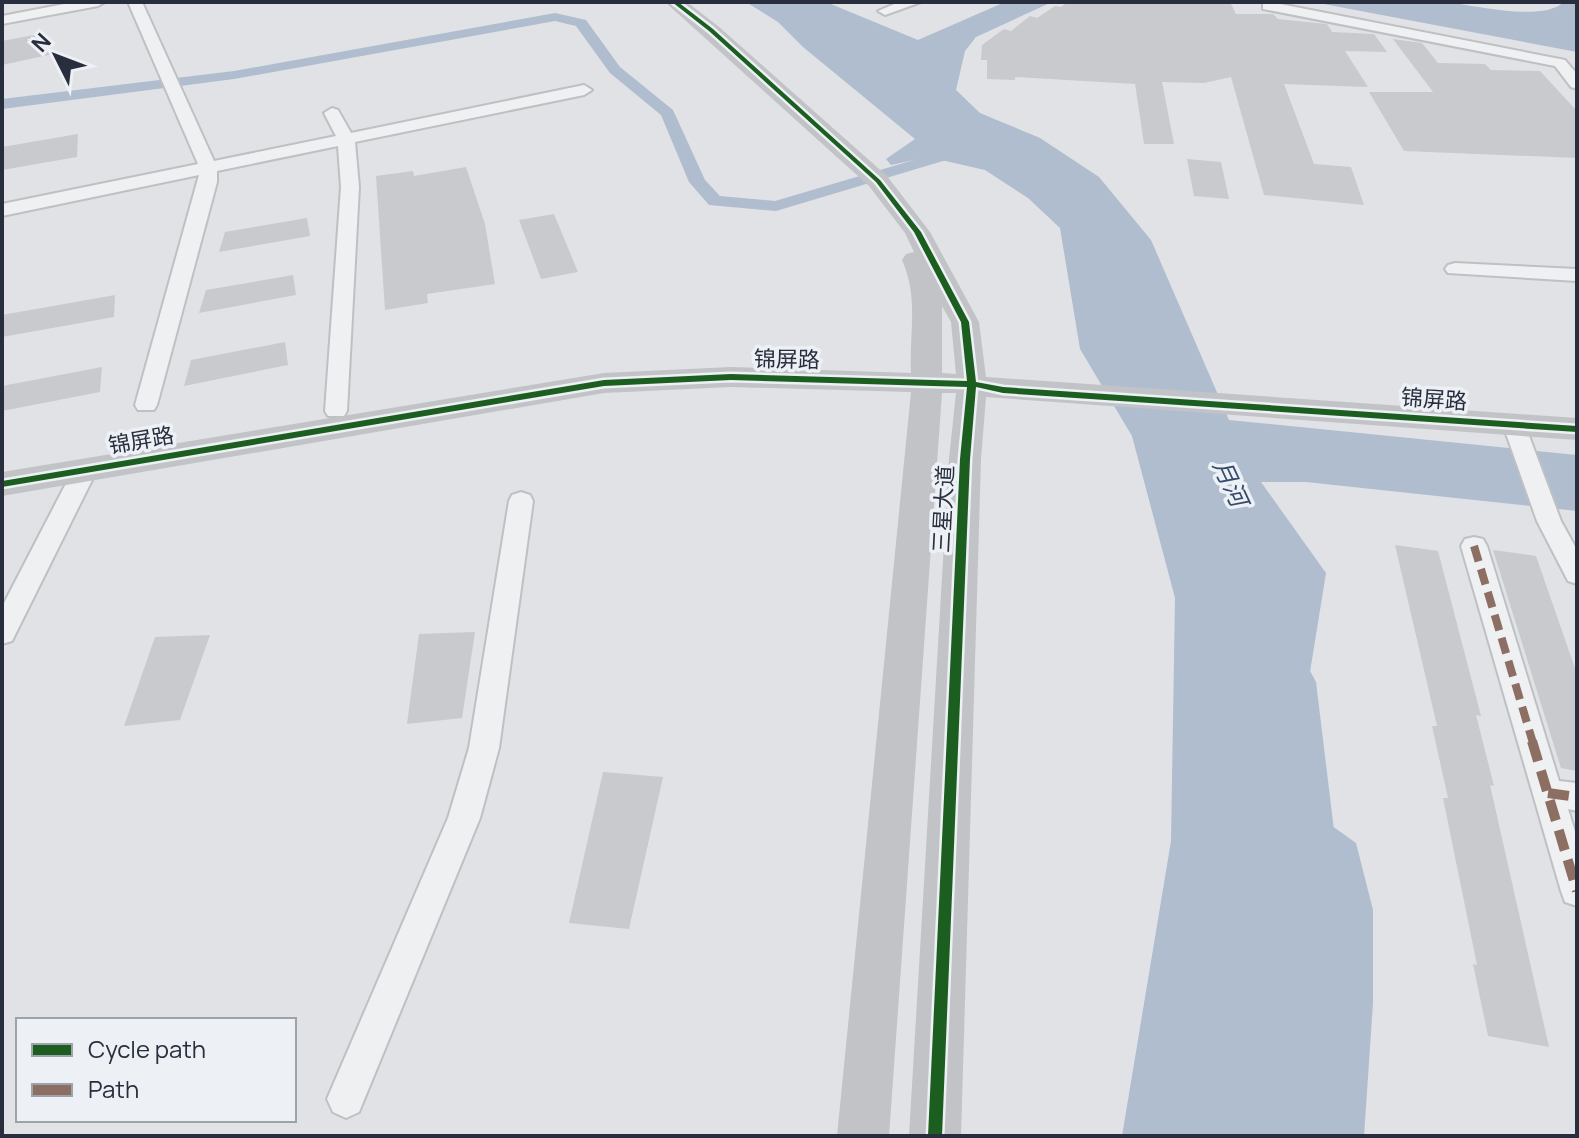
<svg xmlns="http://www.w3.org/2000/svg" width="1579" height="1138" viewBox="0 0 1579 1138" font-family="Manrope,'Noto Sans SC',sans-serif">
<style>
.water{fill:#b0bdcf}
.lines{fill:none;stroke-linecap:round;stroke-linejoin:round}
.canal{fill:#b0bdcf;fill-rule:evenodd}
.river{fill:#b0bdcf;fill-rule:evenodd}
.building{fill:#c8cacd}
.street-casing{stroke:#bec0c3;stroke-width:4}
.street{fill:#eff0f2;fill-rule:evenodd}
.secondary{fill:#c1c3c7;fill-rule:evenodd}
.quiet-far1{stroke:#8d6e63;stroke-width:8;stroke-dasharray:16 8;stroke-linecap:butt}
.quiet{stroke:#8d6e63;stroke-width:10;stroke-dasharray:21 10;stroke-linecap:butt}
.cycleway-casing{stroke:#edf0f5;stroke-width:5}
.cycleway{fill:#1b5e20;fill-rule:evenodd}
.labels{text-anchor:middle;stroke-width:7;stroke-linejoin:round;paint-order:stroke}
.street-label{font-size:22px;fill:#282e3d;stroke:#edf0f5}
.water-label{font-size:24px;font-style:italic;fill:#354b6e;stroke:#edf0f5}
</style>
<rect width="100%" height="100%" fill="#e0e2e5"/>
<path class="water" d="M 746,2 L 826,2 L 918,40 L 1005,2 L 1052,2 L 976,37 L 965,51 L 956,90 L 980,113 L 1040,138 L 1099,177 L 1151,240 L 1229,420 L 1577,455 L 1577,511 L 1306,482 L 1261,482 L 1326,573 L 1290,796 L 1356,843 L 1373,910 L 1373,1003 L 1364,1136 L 1122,1136 L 1171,841 L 1175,598 L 1132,436 L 1080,349 L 1060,228 L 1028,198 L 985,170 L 928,157 L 891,165 L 886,159 L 915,139 L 803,47 L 778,22 Z
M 1313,2 C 1356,2 1400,0 1443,2 C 1472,4 1541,23 1564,2 L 1577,2 L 1577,52 Z"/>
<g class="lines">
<path class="canal" d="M 555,13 L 586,20 L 620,67 L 673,110 L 705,180 L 720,196 L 775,201 L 941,152 L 965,148 L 973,153 L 971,156 L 943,161 L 776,211 L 709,205 L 689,182 L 661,115 L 610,73 L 576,26 L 555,21 L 234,79 L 2,109 L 2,99 L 234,71 Z"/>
<path class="river" d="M 1293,663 L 1309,669 L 1316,682 L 1338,863 L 1330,880 L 1312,887 L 1294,880 L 1286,863 L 1270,682 L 1277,669 Z"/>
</g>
<path class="building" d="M 1068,2 L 1230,2 L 1236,14 L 1273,14 L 1278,19 L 1327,24 L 1332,32 L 1374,34 L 1387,52 L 1345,51 L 1368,87 L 1284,84 L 1314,164 L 1351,167 L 1364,205 L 1264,195 L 1231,77 L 1204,83 L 1162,82 L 1174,144 L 1144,144 L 1135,84 L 1015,77 L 1015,80 L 987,79 L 987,60 L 981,60 L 982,45 L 1004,29 L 1011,31 L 1030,16 L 1037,18 L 1055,6 L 1061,7 Z
M 45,33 L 53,54 L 2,65 L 2,41 Z
M 1393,39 L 1422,43 L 1438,63 L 1485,64 L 1491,70 L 1540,71 L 1577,111 L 1577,158 L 1404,151 L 1369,92 L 1433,92 Z
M 78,134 L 77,157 L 2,170 L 2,147 Z
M 1187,159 L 1221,162 L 1229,199 L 1194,196 Z
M 466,167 L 485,224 L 495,284 L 427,294 L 428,303 L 385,310 L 376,176 L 413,171 L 414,176 Z
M 554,214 L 578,272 L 541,279 L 519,220 Z
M 307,218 L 310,236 L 219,252 L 225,232 Z
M 293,275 L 296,295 L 199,313 L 206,290 Z
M 115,295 L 114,317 L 2,337 L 2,315 Z
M 285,342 L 288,365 L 184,386 L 191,360 Z
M 102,367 L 100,392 L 2,411 L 2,386 Z
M 1395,545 L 1438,551 L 1481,716 L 1476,715 L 1494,786 L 1490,785 L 1549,1047 L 1488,1036 L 1473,964 L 1477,965 L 1443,798 L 1448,798 L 1432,726 L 1437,726 Z
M 1493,550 L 1536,556 L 1577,674 L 1577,771 L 1561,768 Z
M 475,632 L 462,718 L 407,724 L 419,634 Z
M 210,635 L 180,720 L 124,726 L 155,637 Z
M 603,772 L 663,777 L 629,929 L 569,923 Z"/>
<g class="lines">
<defs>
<path id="street" d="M 75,2 L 105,2 L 98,6 L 2,24 L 2,16 Z
M 128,2 L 142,2 L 214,161 L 336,136 L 324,113 L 332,108 L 338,110 L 351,133 L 584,85 L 592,90 L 584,95 L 355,142 L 359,187 L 347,411 L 344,416 L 328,416 L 325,411 L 341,187 L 338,146 L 217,171 L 217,182 L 157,405 L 154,410 L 138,410 L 135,405 L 199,175 L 2,216 L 2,204 L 198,164 Z
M 899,2 L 921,2 L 885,15 L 878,11 Z
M 1270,2 L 1565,60 L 1577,74 L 1577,89 L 1571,87 L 1555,66 L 1263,9 L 1263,3 Z
M 1455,263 L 1577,269 L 1577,281 L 1448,273 L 1445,269 L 1448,265 Z
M 1514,417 L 1522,420 L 1525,425 L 1561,521 L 1577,550 L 1577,584 L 1568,581 L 1537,521 L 1503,425 L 1506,420 Z
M 85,462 L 93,464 L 97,470 L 12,641 L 2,644 L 2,607 L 73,470 L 77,464 Z
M 521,492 L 530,495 L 533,501 L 499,748 L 480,818 L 359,1112 L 346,1118 L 333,1112 L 327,1099 L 448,818 L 469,748 L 509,501 L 512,495 Z
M 1474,537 L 1483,539 L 1487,546 L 1559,781 L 1577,783 L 1577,811 L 1568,809 L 1577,838 L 1577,906 L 1565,902 L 1561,891 L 1461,546 L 1465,539 Z"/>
</defs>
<use href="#street" class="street-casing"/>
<use href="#street" class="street"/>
<path class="secondary" d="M 665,2 L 687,2 L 718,26 L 887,176 L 930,232 L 979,322 L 986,377 L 1577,418 L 1577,440 L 986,397 L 981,459 L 961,1136 L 909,1136 L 949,459 L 956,393 L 942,393 L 889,1136 L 837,1136 L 911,392 L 731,387 L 604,393 L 2,496 L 2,472 L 604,373 L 731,367 L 911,373 C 909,333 919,298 902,260 L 906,254 L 914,252 L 905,233 L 869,186 ZM 942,306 L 951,322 L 956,374 L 942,373 Z"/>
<path class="quiet-far1" d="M 1474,546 L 1533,743"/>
<path class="quiet" d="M 1532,741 L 1577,891
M 1548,793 L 1577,797"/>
<defs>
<path id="cycleway" d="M 672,2 L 678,2 L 713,29 L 880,180 L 921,232 L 969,322 L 976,382 L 1003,387 L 1577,426 L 1577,432 L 1003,393 L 976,387 L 970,459 L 942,1136 L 928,1136 L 960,459 L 967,387 L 731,380 L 604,386 L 2,487 L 2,481 L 604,380 L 731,374 L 967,381 L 961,322 L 914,232 L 876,182 L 709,31 Z"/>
</defs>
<use href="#cycleway" class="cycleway-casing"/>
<use href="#cycleway" class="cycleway"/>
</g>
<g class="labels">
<g class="street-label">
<text transform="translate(787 359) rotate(1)" y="8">锦屏路</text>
<text transform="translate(1434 399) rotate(4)" y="8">锦屏路</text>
<text transform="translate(141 440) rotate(-10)" y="8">锦屏路</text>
<text transform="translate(943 509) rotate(-87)" y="8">三星大道</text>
</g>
<g class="water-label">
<text transform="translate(1230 483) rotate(65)" y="8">月河</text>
</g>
</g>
<rect width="1579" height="1138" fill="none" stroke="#282e3d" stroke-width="8"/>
<rect x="16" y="1018" width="280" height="104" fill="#edf0f5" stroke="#9ea2ab" stroke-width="2"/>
<rect x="32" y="1044" width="40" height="12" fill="#1b5e20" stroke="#9ea2ab" stroke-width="2"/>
<text x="88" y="1058" font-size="24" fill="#282e3d">Cycle path</text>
<rect x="32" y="1084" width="40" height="12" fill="#8d6e63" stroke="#9ea2ab" stroke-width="2"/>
<text x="88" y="1098" font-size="24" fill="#282e3d">Path</text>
<g transform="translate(56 56) rotate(312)" stroke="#edf0f5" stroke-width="6" paint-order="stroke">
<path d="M0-6L14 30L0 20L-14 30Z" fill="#282e3d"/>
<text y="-12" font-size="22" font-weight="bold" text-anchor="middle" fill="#282e3d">N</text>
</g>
</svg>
